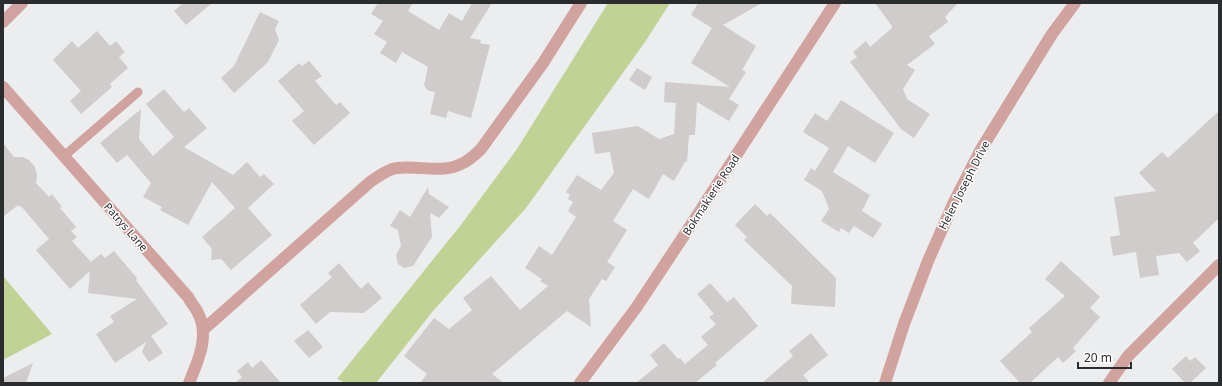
<svg xmlns="http://www.w3.org/2000/svg" width="1222" height="386" viewBox="0 0 1222 386" font-family="'Noto Sans',sans-serif">
<style>
.green{fill:#c1d295}
.building{fill:#cfcccb}
.lines{fill:none;stroke-linecap:round;stroke-linejoin:round}
.service{stroke:#d0a39f;stroke-width:9}
.minor{stroke:#d0a39f;stroke-width:12}
.tertiary{stroke:#d0a39f;stroke-width:12}
.labels{text-anchor:middle;stroke-width:3;stroke-linejoin:round;paint-order:stroke}
.street-label{font-size:11px;fill:#2b2c2d;stroke:#fff}
</style>
<rect width="100%" height="100%" fill="#ecedef"/>
<path class="green" d="M 608,3 L 670,3 L 645,42 L 526,208 L 433,311 L 376,383 L 346,383 L 337,379 L 460,226 L 517,149 Z
M 3,276 L 52,334 L 3,360 Z"/>
<path class="building" d="M 183,3 L 212,3 L 186,25 L 174,11 Z
M 378,3 L 413,3 L 408,11 L 439,30 L 449,13 L 462,21 L 472,3 L 492,3 L 470,38 L 481,40 L 480,43 L 490,45 L 471,118 L 448,111 L 446,118 L 430,114 L 435,92 L 427,90 L 424,85 L 428,67 L 402,52 L 396,63 L 380,53 L 387,42 L 374,34 L 383,21 L 371,14 Z
M 698,3 L 762,3 L 723,25 L 756,46 L 742,70 L 746,72 L 729,99 L 739,105 L 729,121 L 697,102 L 695,135 L 689,135 L 687,162 L 685,162 L 674,181 L 663,174 L 649,199 L 633,189 L 613,221 L 627,230 L 607,262 L 615,267 L 606,281 L 602,279 L 589,299 L 591,327 L 567,311 L 492,374 L 504,383 L 420,383 L 427,374 L 404,356 L 434,318 L 449,329 L 472,310 L 463,298 L 491,276 L 520,310 L 548,286 L 540,281 L 542,279 L 525,268 L 539,246 L 552,255 L 576,217 L 568,211 L 573,202 L 568,199 L 570,195 L 566,192 L 577,175 L 601,190 L 614,173 L 610,152 L 595,154 L 592,133 L 638,126 L 659,139 L 674,134 L 676,103 L 664,102 L 665,82 L 730,87 L 691,63 L 712,28 L 691,15 Z
M 875,3 L 958,3 L 945,17 L 948,22 L 929,36 L 935,44 L 907,65 L 915,70 L 903,89 L 907,99 L 930,114 L 914,138 L 901,129 L 850,62 L 857,57 L 853,52 L 866,41 L 870,47 L 892,28 L 892,26 Z
M 260,12 L 279,21 L 275,29 L 279,40 L 268,62 L 234,93 L 221,78 L 234,66 Z
M 97,31 L 110,46 L 116,41 L 125,52 L 119,57 L 128,68 L 110,84 L 112,87 L 81,114 L 70,101 L 81,91 L 53,60 L 72,41 L 78,48 Z
M 309,61 L 322,76 L 315,81 L 336,105 L 340,102 L 350,113 L 314,145 L 292,121 L 304,111 L 278,81 L 299,63 L 302,66 Z
M 637,68 L 652,77 L 645,90 L 629,80 Z
M 164,89 L 184,112 L 189,108 L 207,128 L 184,147 L 233,175 L 247,162 L 260,177 L 264,174 L 274,184 L 248,208 L 272,235 L 231,270 L 221,259 L 211,260 L 212,249 L 202,237 L 235,208 L 212,182 L 188,225 L 160,210 L 162,207 L 143,197 L 151,183 L 127,155 L 117,163 L 100,143 L 141,109 L 139,139 L 153,156 L 174,137 L 146,104 Z
M 841,100 L 894,133 L 875,163 L 848,146 L 833,172 L 870,195 L 862,211 L 882,224 L 873,238 L 854,226 L 849,233 L 841,228 L 839,232 L 821,221 L 829,209 L 822,191 L 804,180 L 811,168 L 815,171 L 829,148 L 803,132 L 815,113 L 827,121 Z
M 1219,111 L 1219,218 L 1193,243 L 1200,251 L 1187,262 L 1179,253 L 1156,256 L 1159,275 L 1140,278 L 1136,252 L 1113,256 L 1110,237 L 1120,235 L 1114,197 L 1156,191 L 1139,173 L 1162,152 L 1168,158 Z
M 3,143 L 14,157 L 22,157 L 29,160 L 35,167 L 37,175 L 36,183 L 49,197 L 52,194 L 62,207 L 60,208 L 76,227 L 71,231 L 77,237 L 72,241 L 91,262 L 101,254 L 105,258 L 114,251 L 137,278 L 136,280 L 168,324 L 151,336 L 163,353 L 149,362 L 142,352 L 146,342 L 115,363 L 96,334 L 114,322 L 110,316 L 137,299 L 88,293 L 90,271 L 70,289 L 36,250 L 49,239 L 21,206 L 20,207 L 18,205 L 3,217 Z
M 428,187 L 429,194 L 449,207 L 439,218 L 430,213 L 432,237 L 413,266 L 404,268 L 398,264 L 396,255 L 401,246 L 398,230 L 390,226 L 400,210 L 410,217 Z
M 755,204 L 767,216 L 770,213 L 836,278 L 835,307 L 791,304 L 792,286 L 744,240 L 747,237 L 735,225 Z
M 1061,261 L 1100,297 L 1090,308 L 1100,317 L 1073,348 L 1076,351 L 1063,363 L 1058,357 L 1030,383 L 1020,383 L 1000,361 L 1032,332 L 1029,328 L 1065,296 L 1045,279 Z
M 339,263 L 361,289 L 368,282 L 382,298 L 364,313 L 330,312 L 316,324 L 300,305 L 332,277 L 328,273 Z
M 710,283 L 727,302 L 734,297 L 758,326 L 715,363 L 717,365 L 695,383 L 636,383 L 658,365 L 650,355 L 664,343 L 678,359 L 680,358 L 685,364 L 708,345 L 701,337 L 716,324 L 709,317 L 714,314 L 697,294 Z
M 308,330 L 323,347 L 309,358 L 294,341 Z
M 811,333 L 828,355 L 803,375 L 810,383 L 762,383 L 793,356 L 789,351 Z
M 1186,356 L 1190,361 L 1195,357 L 1206,368 L 1190,383 L 1185,383 L 1172,369 Z
M 261,360 L 281,383 L 235,383 L 242,377 L 237,371 L 248,362 L 252,368 Z
M 33,363 L 26,383 L 3,383 L 3,378 Z"/>
<g class="lines">
<path class="service" d="M 63,157 L 138,92"/>
<path class="minor" d="M 3,22 L 22,3
M 3,87 L 188,297 C 191,303 196,308 198,313 C 210,336 198,361 189,383
M 204,329 L 370,182 C 378,177 387,169 397,168 C 418,165 442,174 461,164 C 469,161 475,155 481,149 L 543,63 L 581,3
M 580,383 L 636,308 L 687,231 L 835,3
M 1109,383 L 1128,356 L 1219,265"/>
<path class="tertiary" d="M 885,383 L 904,324 L 928,261 L 954,202 L 980,151 L 1052,34 L 1075,3"/>
</g>
<g class="labels">
<g class="street-label">
<text transform="translate(964 185) rotate(-63)" y="4">Helen Joseph Drive</text>
<text transform="translate(711 195) rotate(-57)" y="4">Bokmakierie Road</text>
<text transform="translate(126 227) rotate(49)" y="4">Patrys Lane</text>
</g>
</g>
<rect width="1222" height="386" fill="none" stroke="#2b2c2d" stroke-width="8"/>
<path d="M1078 362v6h53v-6" fill="none" stroke="#2b2c2d" stroke-width="2"/>
<text x="1084" y="362" font-size="12" fill="#2b2c2d" stroke="#ffffff" stroke-width="3" paint-order="stroke">20 m</text>
</svg>
